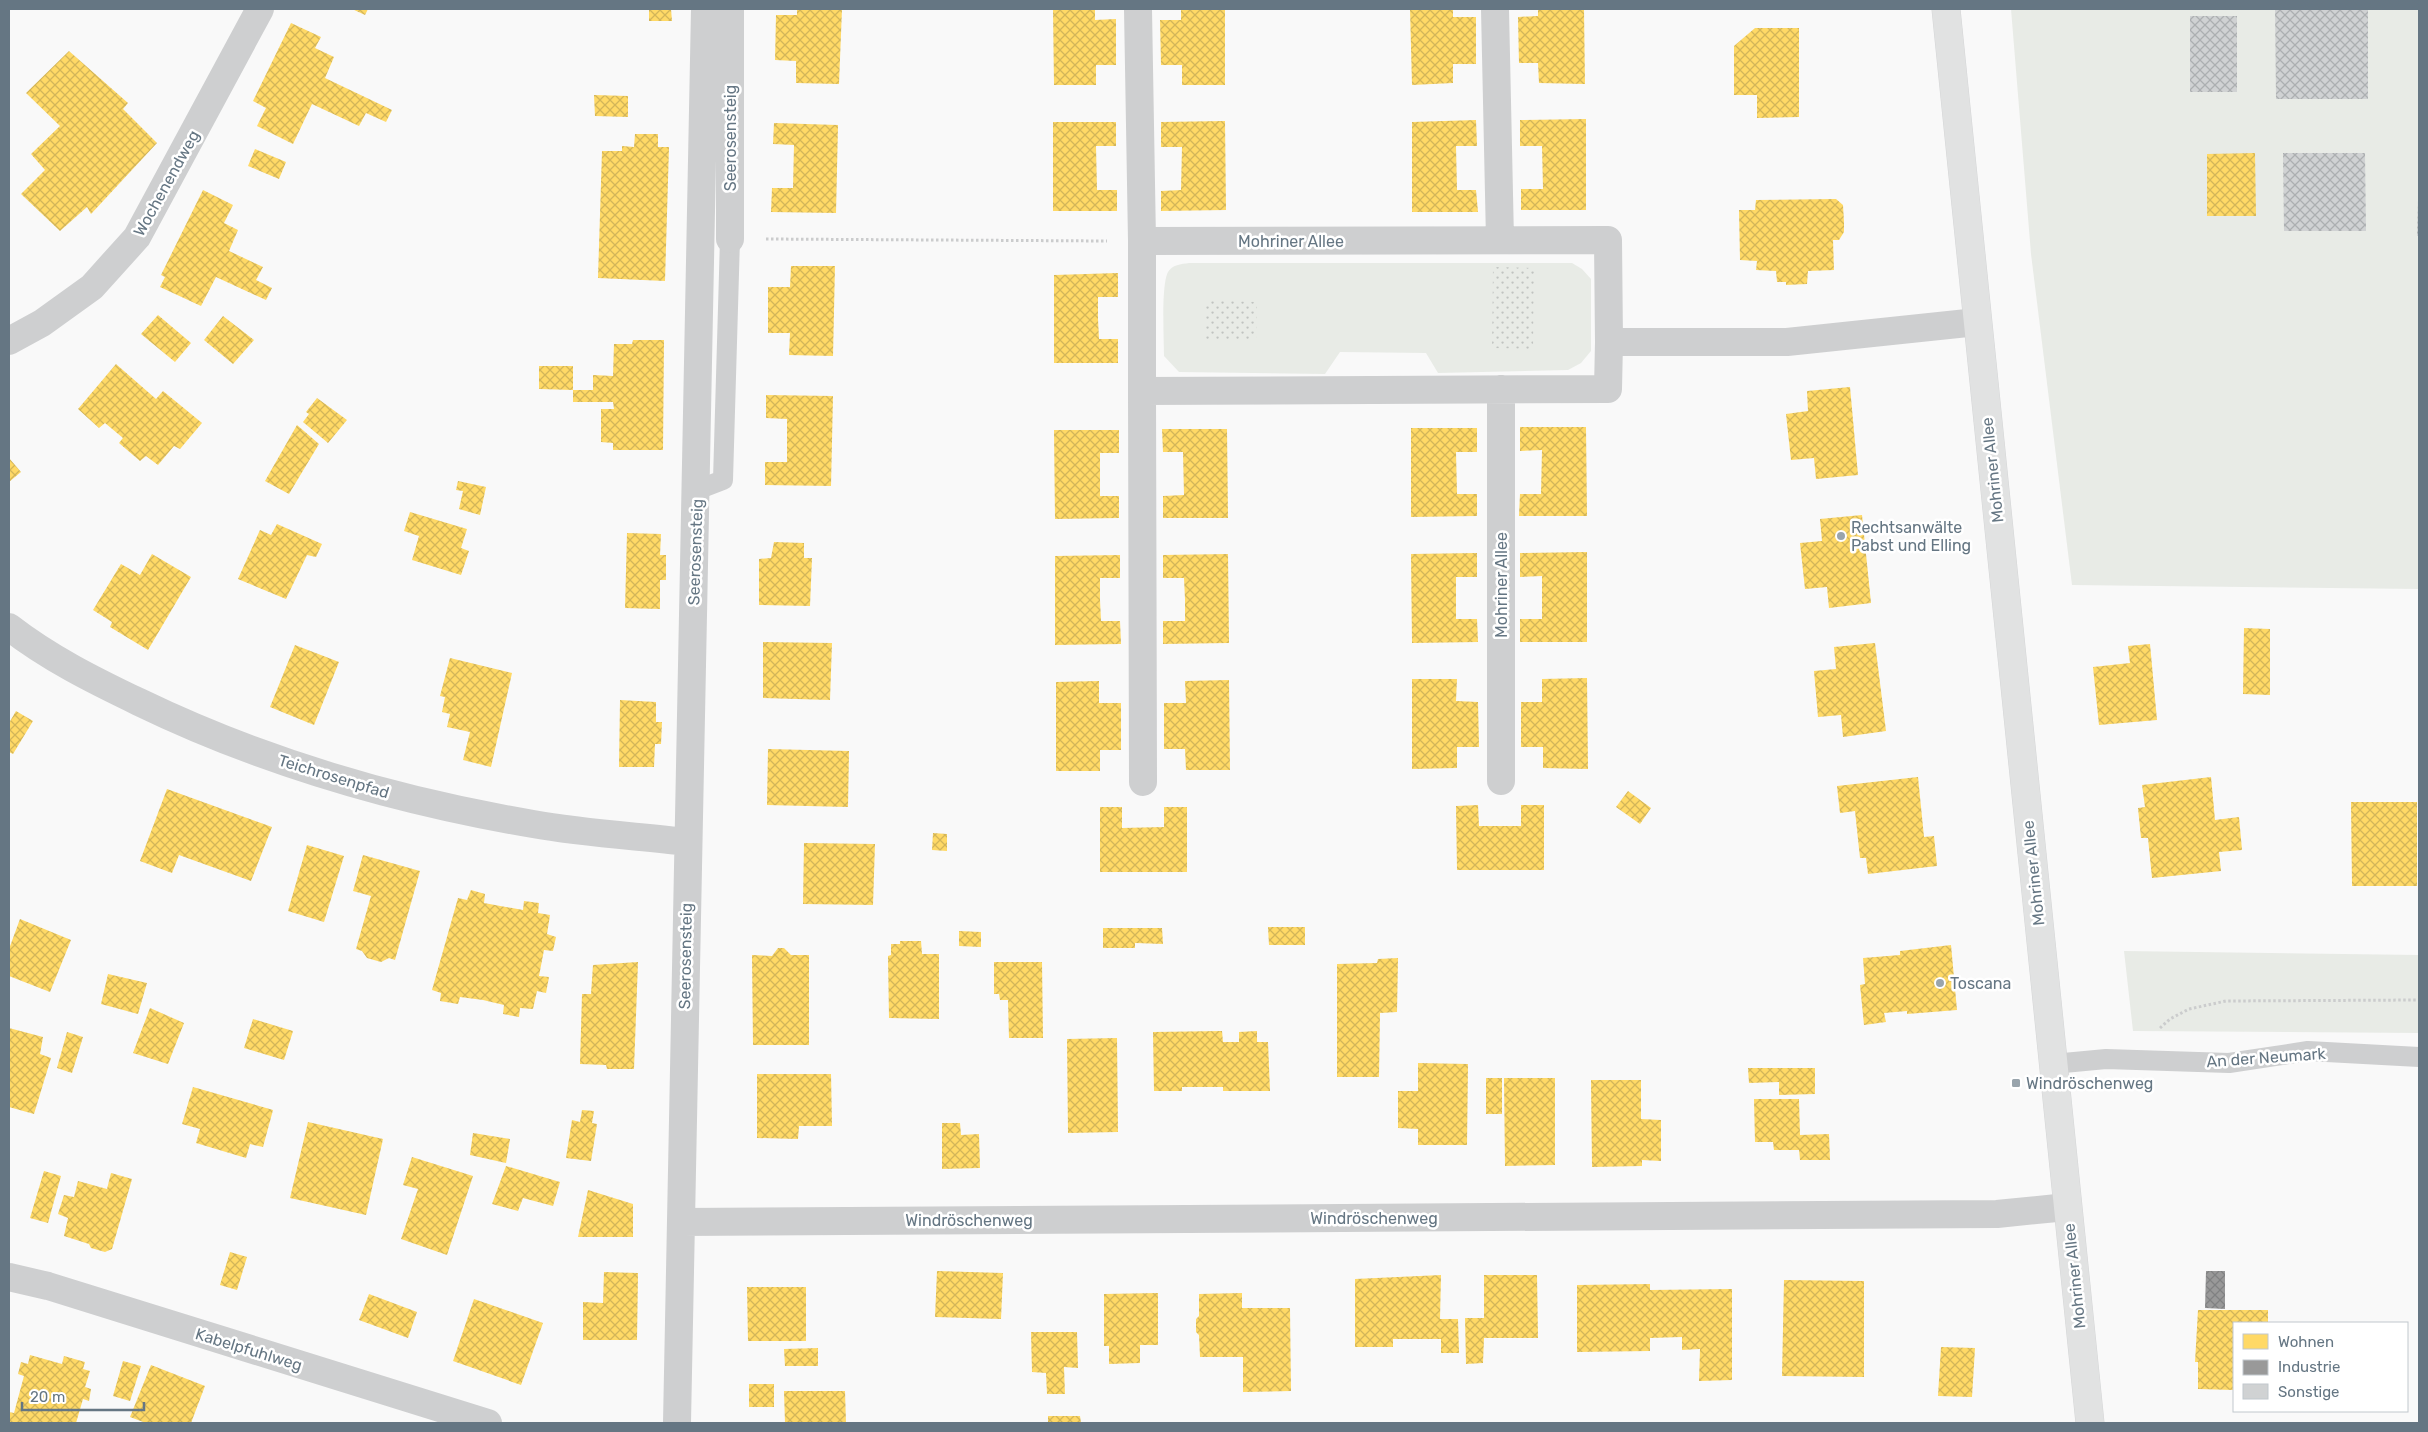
<svg xmlns="http://www.w3.org/2000/svg" width="2428" height="1432" viewBox="0 0 2428 1432" font-family="Rubik,sans-serif">
<style>
.grass{fill:#e8ebe6}
.park{fill:url(#park-dots)}
.homes{fill:url(#homes-cross-hatch)}
.industry{fill:url(#industry-cross-hatch)}
.building{fill:url(#building-cross-hatch)}
.lines{fill:none;stroke-linecap:round;stroke-linejoin:round}
.secondary-casing{stroke:#d5d6d7;stroke-width:29}
.path{stroke:#cbcccd;stroke-width:3;stroke-dasharray:2.5 2.5;stroke-linecap:butt}
.lane{stroke:#cecfd0;stroke-width:20}
.street{stroke:#cecfd0;stroke-width:28}
.secondary{stroke:#e1e2e2;stroke-width:28}
.poi-dot{fill:#99a4ac;stroke:#fff;stroke-width:2}
.labels{text-anchor:middle;stroke-width:5;stroke-linejoin:round;paint-order:stroke}
.street-label{font-size:16px;fill:#657683;stroke:#fff}
.poi-label{font-size:16px;fill:#657683;stroke:#fff;text-anchor:start}
</style>
<defs>
<pattern id="park-dots" width="8" height="8" patternUnits="userSpaceOnUse" patternTransform="scale(1.25)"><rect width="8" height="8" fill="#e8ebe6"/><path d="M2 2h.1M6 6h.1" fill="none" stroke="#c0c3c0" stroke-width="1.8" stroke-linecap="round"/></pattern>
<pattern id="homes-cross-hatch" width="8" height="8" patternUnits="userSpaceOnUse" patternTransform="scale(1.25)"><rect width="8" height="8" fill="#ffd966"/><path d="M0 0l8 8M0 8l8-8" fill="none" stroke="#d2b559"/></pattern>
<pattern id="industry-cross-hatch" width="8" height="8" patternUnits="userSpaceOnUse" patternTransform="scale(1.25)"><rect width="8" height="8" fill="#999"/><path d="M0 0l8 8M0 8l8-8" fill="none" stroke="#808182"/></pattern>
<pattern id="building-cross-hatch" width="8" height="8" patternUnits="userSpaceOnUse" patternTransform="scale(1.25)"><rect width="8" height="8" fill="#d0d2d3"/><path d="M0 0l8 8M0 8l8-8" fill="none" stroke="#acafb1"/></pattern>
</defs>
<rect width="100%" height="100%" fill="#f9f9f9"/>
<path class="grass" d="M 2011,9 L 2419,9 L 2419,589 L 2072,585 L 2031,254 Z
M 1189,263 L 1572,263 L 1582,269 L 1591,279 L 1591,351 L 1581,363 L 1568,370 L 1438,373 L 1426,353 L 1340,352 L 1325,374 L 1179,372 L 1164,356 C 1164,339 1161,285 1168,272 C 1172,265 1181,264 1189,263 Z
M 2124,951 L 2419,955 L 2419,1033 L 2133,1031 Z"/>
<path class="park" d="M 1493,267 L 1534,268 L 1533,349 L 1492,348 Z
M 1206,300 L 1257,302 L 1256,341 L 1205,340 Z"/>
<path class="homes" d="M 352,9 L 368,9 L 365,15 Z
M 649,9 L 671,9 L 672,21 L 649,21 Z
M 797,9 L 842,9 L 839,84 L 796,83 L 796,61 L 775,60 L 776,15 L 797,15 Z
M 1053,9 L 1095,9 L 1095,20 L 1116,19 L 1116,65 L 1096,65 L 1096,85 L 1054,85 Z
M 1181,9 L 1225,9 L 1225,85 L 1182,85 L 1182,65 L 1161,65 L 1160,20 L 1181,20 Z
M 1410,9 L 1453,9 L 1453,17 L 1476,17 L 1476,64 L 1453,64 L 1453,83 L 1412,85 Z
M 1538,9 L 1584,9 L 1585,84 L 1539,83 L 1538,63 L 1519,63 L 1518,17 L 1538,16 Z
M 291,23 L 321,37 L 315,48 L 334,57 L 325,78 L 392,110 L 386,122 L 366,113 L 359,126 L 312,104 L 293,144 L 257,126 L 266,108 L 253,101 Z
M 1755,28 L 1799,28 L 1799,117 L 1757,118 L 1757,95 L 1734,95 L 1734,46 Z
M 69,51 L 128,103 L 123,109 L 157,143 L 91,214 L 87,207 L 60,231 L 21,194 L 45,170 L 31,154 L 60,126 L 26,93 Z
M 594,95 L 628,96 L 628,117 L 595,116 Z
M 1586,119 L 1586,210 L 1521,210 L 1521,189 L 1543,189 L 1542,146 L 1520,146 L 1520,120 Z
M 1476,120 L 1477,146 L 1456,146 L 1457,190 L 1476,190 L 1478,212 L 1412,212 L 1412,122 Z
M 1225,121 L 1226,210 L 1161,211 L 1161,191 L 1181,190 L 1182,147 L 1161,147 L 1161,122 Z
M 1053,122 L 1116,122 L 1116,146 L 1096,146 L 1097,190 L 1117,190 L 1117,211 L 1053,211 Z
M 774,123 L 838,125 L 836,213 L 771,212 L 772,188 L 793,188 L 794,145 L 773,144 Z
M 635,134 L 658,134 L 658,147 L 669,147 L 665,281 L 598,278 L 602,151 L 622,151 L 622,146 L 634,147 Z
M 255,149 L 286,162 L 279,179 L 248,166 Z
M 2255,153 L 2256,216 L 2207,216 L 2207,154 Z
M 203,190 L 233,205 L 224,223 L 238,230 L 229,251 L 263,267 L 256,280 L 272,288 L 266,300 L 216,277 L 201,306 L 160,287 L 165,277 L 161,275 Z
M 1836,199 L 1843,205 L 1844,222 L 1844,232 L 1839,240 L 1833,240 L 1834,270 L 1808,271 L 1807,284 L 1786,285 L 1786,282 L 1777,282 L 1776,271 L 1756,270 L 1757,261 L 1740,260 L 1739,210 L 1755,210 L 1756,200 Z
M 791,266 L 835,266 L 833,356 L 789,355 L 790,333 L 768,333 L 768,287 L 790,287 Z
M 1118,273 L 1118,297 L 1098,297 L 1098,319 L 1099,339 L 1118,339 L 1118,363 L 1054,363 L 1054,275 Z
M 158,315 L 191,343 L 175,362 L 141,334 Z
M 223,316 L 254,340 L 233,364 L 204,340 Z
M 633,340 L 664,340 L 663,450 L 613,450 L 613,443 L 601,442 L 601,409 L 614,409 L 613,402 L 573,402 L 573,390 L 539,389 L 539,366 L 573,366 L 573,390 L 593,390 L 593,375 L 613,376 L 614,344 L 632,344 Z
M 116,364 L 156,399 L 163,391 L 202,423 L 180,449 L 174,446 L 158,465 L 146,456 L 140,461 L 119,443 L 123,438 L 105,423 L 99,428 L 78,409 Z
M 1850,387 L 1858,475 L 1816,479 L 1814,458 L 1791,460 L 1786,414 L 1808,411 L 1807,391 Z
M 766,395 L 833,396 L 831,486 L 765,485 L 765,462 L 787,462 L 787,419 L 766,418 Z
M 317,398 L 347,420 L 328,443 L 303,422 L 309,414 L 306,412 Z
M 297,425 L 319,444 L 289,494 L 265,481 Z
M 1520,427 L 1586,427 L 1587,516 L 1519,516 L 1520,494 L 1541,494 L 1542,450 L 1520,451 Z
M 1411,428 L 1477,428 L 1477,452 L 1456,452 L 1457,494 L 1477,494 L 1477,516 L 1411,517 Z
M 1162,429 L 1227,429 L 1228,518 L 1163,518 L 1163,496 L 1184,495 L 1183,452 L 1163,452 Z
M 1054,430 L 1119,430 L 1119,453 L 1100,453 L 1100,496 L 1119,496 L 1119,518 L 1055,519 Z
M 9,458 L 21,472 L 9,482 Z
M 458,481 L 486,487 L 480,515 L 459,509 L 463,491 L 456,490 Z
M 410,512 L 467,529 L 461,548 L 469,551 L 461,575 L 412,560 L 419,536 L 404,531 Z
M 1862,515 L 1871,603 L 1829,608 L 1827,587 L 1805,589 L 1800,543 L 1822,541 L 1820,519 Z
M 277,524 L 322,544 L 316,557 L 307,555 L 286,599 L 238,579 L 260,530 L 271,535 Z
M 627,533 L 661,534 L 660,555 L 666,555 L 666,580 L 660,580 L 660,609 L 625,608 Z
M 774,542 L 804,543 L 804,558 L 812,558 L 810,606 L 759,605 L 759,559 L 771,558 Z
M 1587,552 L 1587,642 L 1520,642 L 1520,619 L 1542,619 L 1542,576 L 1520,577 L 1520,553 Z
M 1477,553 L 1477,577 L 1456,577 L 1456,619 L 1477,619 L 1478,642 L 1412,643 L 1411,554 Z
M 152,554 L 191,577 L 148,650 L 110,627 L 112,622 L 93,610 L 121,564 L 140,575 Z
M 1228,554 L 1229,643 L 1163,644 L 1163,621 L 1185,621 L 1185,599 L 1184,578 L 1163,578 L 1163,555 Z
M 1120,555 L 1120,578 L 1100,578 L 1100,600 L 1101,621 L 1120,621 L 1121,644 L 1055,645 L 1055,556 Z
M 2244,628 L 2270,629 L 2270,695 L 2243,694 Z
M 763,642 L 832,643 L 830,700 L 763,698 Z
M 1875,643 L 1886,731 L 1843,737 L 1841,715 L 1818,717 L 1814,671 L 1836,669 L 1834,647 Z
M 2150,644 L 2157,720 L 2099,725 L 2093,667 L 2130,663 L 2128,646 Z
M 295,645 L 339,662 L 314,725 L 270,707 Z
M 450,658 L 512,673 L 491,767 L 463,760 L 470,732 L 447,727 L 450,714 L 442,712 L 445,697 L 440,696 Z
M 1587,678 L 1588,769 L 1543,768 L 1543,747 L 1521,747 L 1521,702 L 1542,702 L 1542,679 Z
M 1412,679 L 1457,679 L 1456,701 L 1478,702 L 1479,747 L 1457,747 L 1457,768 L 1412,769 Z
M 1229,680 L 1230,770 L 1186,770 L 1185,749 L 1164,749 L 1164,703 L 1186,703 L 1185,681 Z
M 1099,681 L 1099,703 L 1121,703 L 1121,750 L 1100,750 L 1100,771 L 1056,771 L 1056,682 Z
M 620,700 L 656,702 L 656,722 L 662,722 L 661,744 L 655,744 L 654,767 L 619,767 Z
M 16,711 L 33,721 L 13,754 L 9,752 L 9,723 Z
M 768,749 L 849,751 L 848,807 L 767,805 Z
M 1918,777 L 1924,837 L 1934,836 L 1937,866 L 1868,874 L 1866,858 L 1860,858 L 1855,811 L 1840,813 L 1837,786 Z
M 2211,777 L 2215,820 L 2239,817 L 2242,850 L 2219,852 L 2221,871 L 2152,878 L 2148,838 L 2141,838 L 2138,808 L 2145,807 L 2142,785 Z
M 167,789 L 272,827 L 251,881 L 179,855 L 172,873 L 140,861 Z
M 1628,791 L 1651,808 L 1640,824 L 1616,807 Z
M 2351,802 L 2417,802 L 2417,886 L 2352,886 Z
M 1478,805 L 1479,826 L 1521,826 L 1521,805 L 1544,805 L 1544,870 L 1457,870 L 1456,806 Z
M 1100,807 L 1122,807 L 1122,828 L 1164,827 L 1164,807 L 1187,807 L 1187,872 L 1100,872 Z
M 933,833 L 947,834 L 947,851 L 932,850 Z
M 804,843 L 875,844 L 873,905 L 803,904 Z
M 307,845 L 344,856 L 324,922 L 288,911 Z
M 363,855 L 420,871 L 395,960 L 389,958 L 381,962 L 367,958 L 362,951 L 356,949 L 371,896 L 353,891 Z
M 471,890 L 485,894 L 484,903 L 523,910 L 524,901 L 539,903 L 538,913 L 550,915 L 547,934 L 556,937 L 553,951 L 544,950 L 539,976 L 549,977 L 546,993 L 537,991 L 533,1009 L 520,1008 L 519,1017 L 503,1014 L 504,1005 L 483,1000 L 460,997 L 458,1004 L 440,1001 L 441,993 L 432,990 L 458,898 L 467,900 Z
M 20,919 L 71,940 L 50,992 L 9,976 L 9,949 Z
M 1268,927 L 1305,927 L 1305,945 L 1269,945 Z
M 1103,928 L 1162,928 L 1163,944 L 1135,943 L 1135,948 L 1103,948 Z
M 959,931 L 981,932 L 981,947 L 959,946 Z
M 900,941 L 921,941 L 922,954 L 939,954 L 939,1019 L 889,1018 L 888,956 L 891,955 L 891,944 L 900,944 Z
M 1951,945 L 1957,1010 L 1907,1014 L 1907,1011 L 1884,1013 L 1886,1022 L 1864,1025 L 1860,985 L 1865,984 L 1863,958 L 1900,955 L 1900,951 Z
M 778,948 L 784,948 L 791,955 L 809,955 L 809,1045 L 753,1045 L 752,955 L 772,956 Z
M 1398,958 L 1397,1012 L 1380,1013 L 1379,1077 L 1337,1077 L 1337,964 L 1377,963 L 1378,959 Z
M 638,962 L 634,1069 L 607,1069 L 606,1065 L 580,1064 L 582,994 L 591,994 L 593,965 Z
M 994,962 L 1042,962 L 1043,1038 L 1009,1038 L 1008,1000 L 1000,1000 L 999,994 L 994,994 Z
M 108,974 L 147,983 L 138,1014 L 101,1004 Z
M 150,1008 L 184,1023 L 168,1064 L 133,1053 Z
M 253,1019 L 293,1031 L 284,1060 L 244,1048 Z
M 9,1028 L 43,1037 L 40,1054 L 51,1058 L 34,1114 L 9,1107 Z
M 1222,1031 L 1223,1042 L 1239,1042 L 1239,1032 L 1257,1031 L 1257,1042 L 1268,1042 L 1270,1091 L 1223,1091 L 1223,1087 L 1182,1087 L 1182,1091 L 1154,1091 L 1153,1032 Z
M 67,1032 L 83,1037 L 72,1073 L 57,1068 Z
M 1117,1038 L 1118,1132 L 1068,1133 L 1067,1039 Z
M 1418,1063 L 1468,1064 L 1467,1145 L 1418,1145 L 1418,1129 L 1398,1128 L 1398,1091 L 1418,1091 Z
M 1748,1068 L 1815,1068 L 1815,1094 L 1779,1095 L 1779,1082 L 1749,1083 Z
M 757,1074 L 831,1074 L 832,1126 L 799,1126 L 798,1139 L 757,1138 Z
M 1486,1078 L 1502,1078 L 1502,1114 L 1486,1114 Z
M 1504,1078 L 1555,1078 L 1555,1165 L 1505,1166 Z
M 1591,1080 L 1641,1080 L 1641,1119 L 1661,1120 L 1661,1161 L 1642,1160 L 1642,1166 L 1592,1167 Z
M 193,1087 L 273,1110 L 263,1147 L 250,1144 L 246,1158 L 196,1143 L 200,1129 L 182,1124 Z
M 1754,1099 L 1799,1099 L 1800,1135 L 1829,1134 L 1830,1160 L 1800,1160 L 1799,1150 L 1774,1150 L 1773,1142 L 1755,1142 Z
M 582,1110 L 594,1111 L 592,1123 L 597,1124 L 591,1161 L 566,1158 L 572,1120 L 580,1122 Z
M 308,1122 L 383,1139 L 366,1215 L 290,1198 Z
M 942,1123 L 960,1123 L 961,1135 L 979,1134 L 980,1168 L 942,1169 Z
M 473,1133 L 510,1139 L 506,1163 L 470,1155 Z
M 412,1157 L 473,1176 L 447,1255 L 401,1239 L 418,1189 L 403,1185 Z
M 506,1166 L 560,1182 L 553,1206 L 523,1198 L 518,1211 L 492,1204 Z
M 44,1171 L 61,1176 L 48,1223 L 30,1218 Z
M 111,1173 L 132,1179 L 112,1249 L 105,1252 L 91,1248 L 89,1244 L 64,1236 L 68,1218 L 58,1214 L 64,1195 L 74,1197 L 78,1181 L 107,1189 Z
M 588,1190 L 633,1204 L 633,1237 L 578,1237 Z
M 230,1252 L 247,1257 L 237,1290 L 220,1285 Z
M 937,1271 L 1003,1273 L 1001,1319 L 935,1317 Z
M 604,1272 L 638,1273 L 637,1340 L 583,1340 L 583,1302 L 603,1303 Z
M 1441,1275 L 1440,1319 L 1458,1319 L 1459,1353 L 1441,1353 L 1441,1339 L 1393,1339 L 1393,1347 L 1355,1347 L 1355,1279 Z
M 1484,1275 L 1537,1275 L 1538,1338 L 1484,1338 L 1483,1363 L 1466,1364 L 1465,1318 L 1484,1318 Z
M 1784,1280 L 1864,1281 L 1864,1377 L 1782,1376 Z
M 1650,1284 L 1650,1290 L 1732,1289 L 1732,1380 L 1699,1381 L 1700,1349 L 1682,1350 L 1682,1337 L 1650,1338 L 1650,1351 L 1577,1352 L 1577,1285 Z
M 747,1287 L 806,1287 L 806,1341 L 748,1341 Z
M 1158,1293 L 1158,1345 L 1140,1345 L 1140,1363 L 1109,1364 L 1109,1346 L 1104,1346 L 1104,1294 Z
M 1242,1293 L 1242,1308 L 1290,1308 L 1291,1391 L 1243,1392 L 1243,1357 L 1200,1357 L 1199,1335 L 1196,1332 L 1196,1319 L 1199,1316 L 1199,1294 Z
M 369,1294 L 417,1312 L 408,1338 L 359,1320 Z
M 474,1299 L 543,1323 L 521,1385 L 453,1361 Z
M 2198,1310 L 2268,1310 L 2268,1323 L 2234,1323 L 2234,1390 L 2198,1389 L 2198,1362 L 2195,1362 Z
M 1031,1332 L 1077,1332 L 1078,1368 L 1064,1367 L 1065,1394 L 1047,1394 L 1046,1373 L 1032,1372 Z
M 1941,1347 L 1975,1348 L 1972,1397 L 1938,1396 Z
M 818,1348 L 818,1366 L 785,1366 L 784,1349 Z
M 30,1355 L 62,1364 L 64,1356 L 85,1362 L 83,1369 L 90,1371 L 85,1387 L 91,1389 L 89,1401 L 83,1399 L 76,1423 L 9,1423 L 9,1412 L 14,1413 L 24,1376 L 18,1374 L 21,1362 L 28,1364 Z
M 123,1361 L 141,1366 L 130,1401 L 113,1396 Z
M 151,1365 L 205,1386 L 191,1423 L 146,1423 L 130,1417 Z
M 749,1384 L 774,1384 L 774,1407 L 749,1407 Z
M 784,1391 L 845,1391 L 846,1423 L 785,1423 Z
M 1048,1416 L 1080,1416 L 1081,1423 L 1048,1423 Z"/>
<path class="industry" d="M 2206,1271 L 2225,1271 L 2225,1309 L 2205,1308 Z"/>
<path class="building" d="M 2275,9 L 2368,9 L 2368,99 L 2276,99 Z
M 2190,16 L 2237,16 L 2237,92 L 2190,92 Z
M 2283,153 L 2365,153 L 2366,231 L 2284,231 Z
M 2418,200 L 2419,200 L 2419,236 L 2417,236 Z"/>
<g class="lines">
<defs>
<path id="secondary" d="M 1946,9 L 2090,1423"/>
</defs>
<use href="#secondary" class="secondary-casing"/>
<path class="path" d="M 766,239 L 1107,241
M 2160,1028 L 2170,1019 L 2189,1009 L 2226,1001 L 2419,1000"/>
<path class="lane" d="M 697,490 L 723,480 L 730,239
M 2053,1064 L 2106,1059 L 2229,1063 L 2308,1051 L 2419,1057"/>
<path class="street" d="M 730,9 L 730,239
M 1138,9 L 1142,241
M 1495,9 L 1500,240
M 9,341 L 42,323 L 92,287 L 137,237 L 260,9
M 1609,342 L 1608,389 L 1142,391 L 1142,241 L 1608,240 L 1609,342 L 1787,342 L 1977,322
M 1142,391 L 1143,782
M 9,627 C 49,658 93,680 139,702 C 263,762 398,801 533,824 C 583,833 636,836 687,842
M 1501,781 L 1501,389
M 681,1222 L 1997,1214 L 2067,1207
M 9,1277 L 48,1286 L 488,1423
M 677,1423 L 705,9"/>
<use href="#secondary" class="secondary"/>
</g>
<g class="poi-dot">
<circle cx="1841" cy="536" r="5"/>
<circle cx="1940" cy="983" r="5"/>
<rect x="2011" y="1078" width="10" height="10" rx="2.5"/>
</g>
<g class="labels">
<g class="street-label">
<text transform="translate(730 138) rotate(-90)" y="6">Seerosensteig</text>
<text transform="translate(166 183) rotate(-61)" y="6">Wochenendweg</text>
<text x="1291" y="247">Mohriner Allee</text>
<text transform="translate(1992 470) rotate(-96)" y="6">Mohriner Allee</text>
<text transform="translate(695 552) rotate(-88)" y="6">Seerosensteig</text>
<text transform="translate(1501 585) rotate(-90)" y="6">Mohriner Allee</text>
<text transform="translate(334 776) rotate(17)" y="6">Teichrosenpfad</text>
<text transform="translate(2033 873) rotate(-96)" y="6">Mohriner Allee</text>
<text transform="translate(685 956) rotate(-89)" y="6">Seerosensteig</text>
<text transform="translate(2266 1057) rotate(-4)" y="6">An der Neumark</text>
<text x="1374" y="1224">Windröschenweg</text>
<text x="969" y="1226">Windröschenweg</text>
<text transform="translate(2074 1276) rotate(-96)" y="6">Mohriner Allee</text>
<text transform="translate(249 1349) rotate(17)" y="6">Kabelpfuhlweg</text>
</g>
<g class="poi-label">
<text x="1851" y="533">Rechtsanwälte<tspan x="1851" dy="18">Pabst und Elling</tspan></text>
<text x="1950" y="989">Toscana</text>
<text x="2026" y="1089">Windröschenweg</text>
</g>
</g>
<rect width="2428" height="1432" fill="none" stroke="#657683" stroke-width="20"/>
<rect x="2233" y="1322" width="175" height="90" fill="#ffffff" stroke="#c1c8cd"/>
<rect x="2243" y="1334" width="25" height="15" fill="#ffd966" stroke="#c1c8cd"/>
<text x="2278" y="1347" font-size="15" fill="#657683">Wohnen</text>
<rect x="2243" y="1360" width="25" height="15" fill="#999999" stroke="#c1c8cd"/>
<text x="2278" y="1372" font-size="15" fill="#657683">Industrie</text>
<rect x="2243" y="1384" width="25" height="15" fill="#d0d2d3" stroke="#c1c8cd"/>
<text x="2278" y="1397" font-size="15" fill="#657683">Sonstige</text>
<path d="M22 1402v8h122v-8" fill="none" stroke="#657683" stroke-width="2.5"/>
<text x="30" y="1402" font-size="15" fill="#657683" stroke="#ffffff" stroke-width="4" paint-order="stroke">20 m</text>
</svg>
